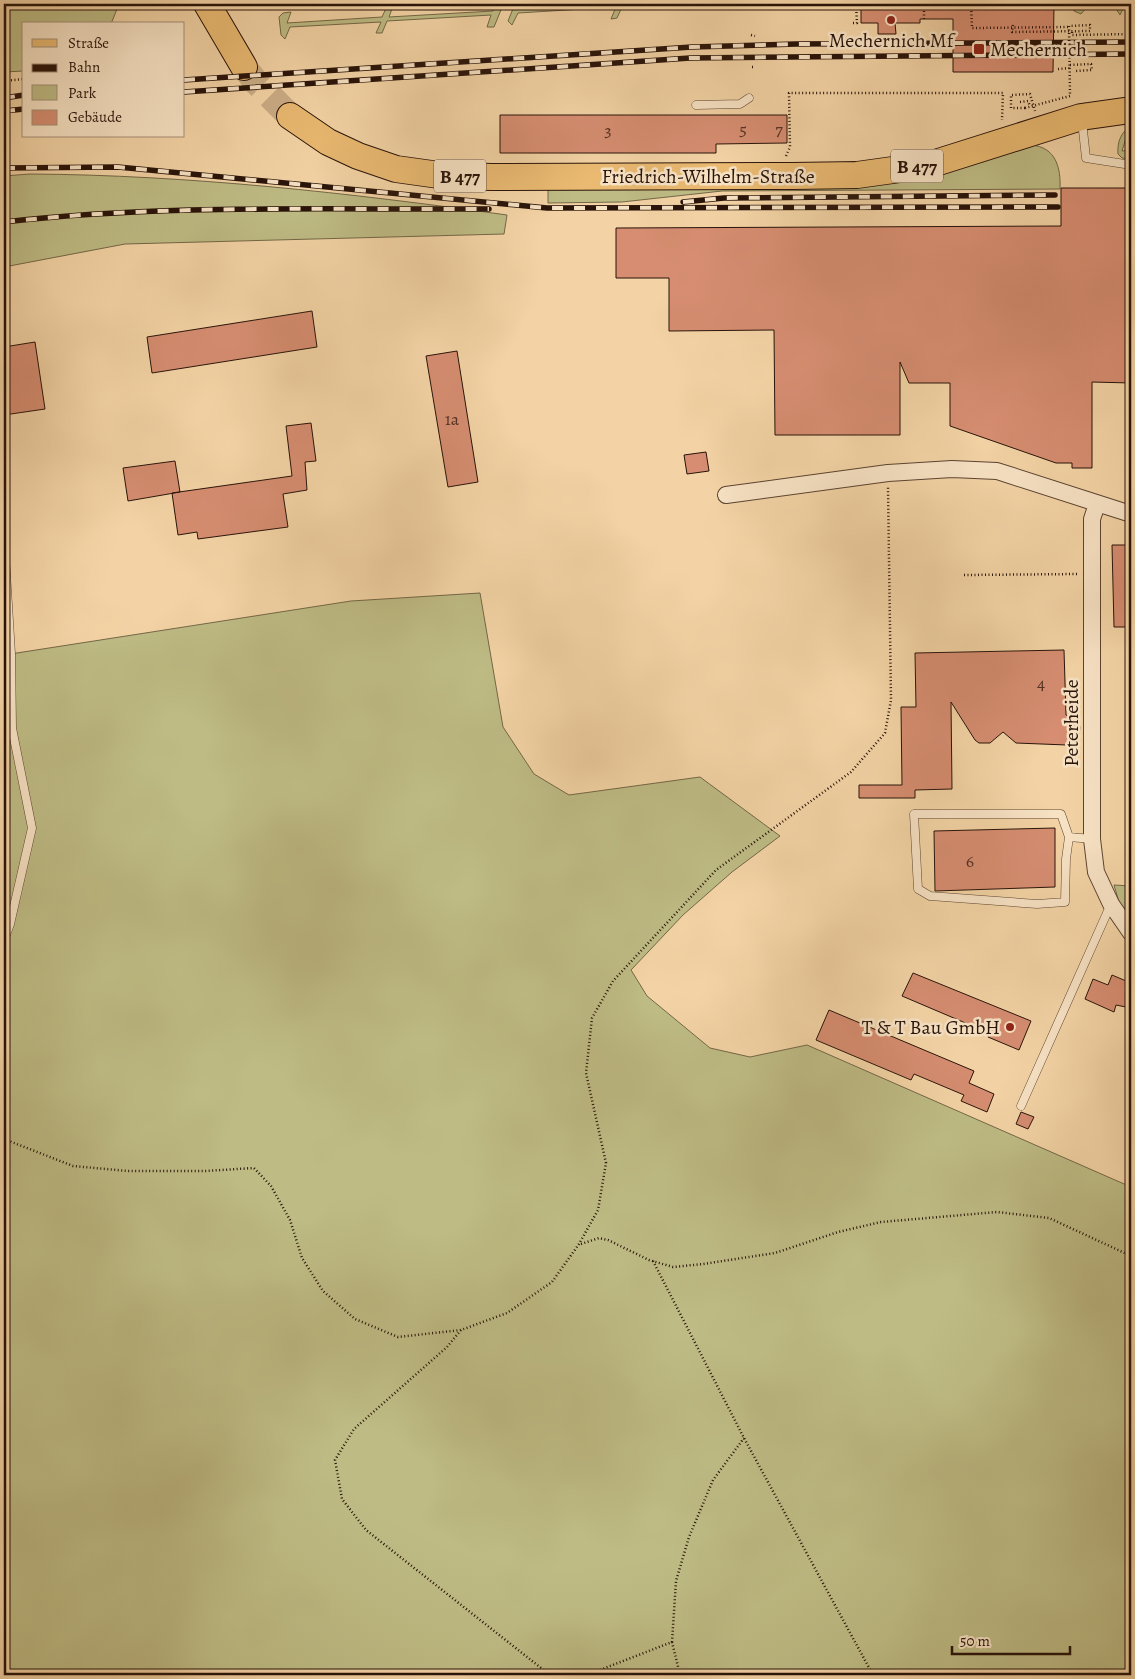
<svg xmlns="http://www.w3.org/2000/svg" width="1135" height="1679" viewBox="0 0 1135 1679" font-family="Alegreya,serif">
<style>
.green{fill:#bebb84;stroke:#736746}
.building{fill:#d68d71;stroke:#281309}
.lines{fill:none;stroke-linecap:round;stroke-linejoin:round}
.primary-tunnel{stroke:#caad86;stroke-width:26;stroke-dasharray:26 13;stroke-linecap:butt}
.service-casing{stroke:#5b4330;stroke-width:9}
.minor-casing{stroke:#5b4330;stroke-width:18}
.primary-casing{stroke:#281309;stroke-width:28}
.path{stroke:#281309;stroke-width:2.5;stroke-dasharray:1 2.5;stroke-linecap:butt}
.service{stroke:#f7e2c4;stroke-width:8}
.minor{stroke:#f7e2c4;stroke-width:16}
.primary{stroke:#eaba72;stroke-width:26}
.rail-casing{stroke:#281309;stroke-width:5.5}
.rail{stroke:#f7e2c4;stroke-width:4;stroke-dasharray:11;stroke-linecap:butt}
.path-bridge{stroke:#281309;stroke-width:2.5;stroke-dasharray:1 2.5;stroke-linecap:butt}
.poi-dot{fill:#8f2418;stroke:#f7e2c4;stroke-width:2}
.labels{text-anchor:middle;stroke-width:5;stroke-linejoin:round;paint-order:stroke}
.number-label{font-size:18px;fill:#543223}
.shield{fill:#f7e2c4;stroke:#665141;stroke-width:1}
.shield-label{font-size:19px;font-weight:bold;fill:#281309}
.poi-label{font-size:20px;fill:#281309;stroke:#f7e2c4}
.street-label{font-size:20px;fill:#281309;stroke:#f7e2c4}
</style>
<rect width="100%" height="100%" fill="#f3d3a5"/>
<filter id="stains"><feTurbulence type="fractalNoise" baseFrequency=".004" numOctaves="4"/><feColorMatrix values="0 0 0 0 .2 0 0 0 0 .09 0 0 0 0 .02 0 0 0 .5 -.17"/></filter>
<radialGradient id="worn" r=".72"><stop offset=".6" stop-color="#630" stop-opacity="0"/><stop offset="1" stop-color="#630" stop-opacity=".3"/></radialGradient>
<path class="green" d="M 4,4 L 119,4 L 111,24 L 24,24 L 24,71 L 4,72 Z
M 496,4 L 503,5 L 494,27 L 487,27 L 491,15 L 387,21 L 382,33 L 376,33 L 381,22 L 290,27 L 285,39 L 281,35 L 279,17 L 283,13 L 291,12 L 287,23 L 382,17 L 387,6 L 393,6 L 389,17 L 493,11 Z
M 515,4 L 522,4 L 520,9 L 612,4 L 682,4 L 622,7 L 617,18 L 611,19 L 616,7 L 518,13 L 512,25 L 508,21 Z
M 1071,4 L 1131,4 L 1131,5 L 1125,5 L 1120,15 L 1115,7 L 1087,7 L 1081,14 L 1074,11 Z
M 1131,126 L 1131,137 L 1126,138 L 1122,151 L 1131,150 L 1131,159 L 1122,158 L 1118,154 C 1117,142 1121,132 1131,126 Z
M 1031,145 C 1056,147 1061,168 1060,189 L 722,191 L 622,202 L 548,203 L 548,189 L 860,185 L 905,182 L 935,177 Z
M 30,174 C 189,175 349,193 507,215 L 504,234 L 125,244 L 4,267 L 4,176 Z
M 480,593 L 503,727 L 534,774 L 569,795 L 700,777 L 780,836 L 732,872 L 683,915 L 631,970 L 647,996 L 710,1048 L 750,1057 L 807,1045 L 1131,1187 L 1131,1675 L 4,1675 L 4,655 L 351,601 Z
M 1114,885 L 1131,886 L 1131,921 L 1119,902 Z"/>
<path class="building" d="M 861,4 L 1054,4 L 1053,72 L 953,72 L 953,19 L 920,19 L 920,23 L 895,23 L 896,34 L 878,34 L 878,23 L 861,23 Z
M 500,115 L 787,115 L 787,143 L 716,144 L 716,153 L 500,153 Z
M 1061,188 L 1131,188 L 1131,383 L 1092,382 L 1092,468 L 1072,468 L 1072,463 L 1056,463 L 950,426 L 950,383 L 909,383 L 900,362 L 900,435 L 775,435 L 774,330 L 669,331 L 669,278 L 616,278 L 616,228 L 1061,226 Z
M 312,311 L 317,347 L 152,373 L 147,337 Z
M 35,342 L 45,409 L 4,415 L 4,347 Z
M 457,351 L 478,482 L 448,487 L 426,356 Z
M 311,423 L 316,461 L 305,462 L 307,490 L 283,494 L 288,527 L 198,539 L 197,532 L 178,535 L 172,493 L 292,476 L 286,426 Z
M 706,452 L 709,471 L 687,474 L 684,455 Z
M 175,461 L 180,492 L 128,501 L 123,468 Z
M 1112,545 L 1131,545 L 1131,627 L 1114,627 Z
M 1064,650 L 1066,715 L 1075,719 L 1080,727 L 1079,737 L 1074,743 L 1067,745 L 1016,743 L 1003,732 L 990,743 L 979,743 L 975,740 L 951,702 L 952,789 L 915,790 L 915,798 L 859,798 L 859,785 L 902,785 L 901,707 L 916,707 L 915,653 Z
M 1055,828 L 1055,887 L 935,891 L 934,831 Z
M 913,973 L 1031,1021 L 1019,1050 L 988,1037 L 989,1033 L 902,996 Z
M 1112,975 L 1131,983 L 1131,1008 L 1116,1005 L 1114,1012 L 1085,999 L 1093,979 L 1108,985 Z
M 829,1010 L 974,1071 L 969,1083 L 994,1094 L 987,1112 L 961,1101 L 964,1095 L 914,1074 L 911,1080 L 816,1040 Z
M 1021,1112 L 1034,1117 L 1028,1129 L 1016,1124 Z"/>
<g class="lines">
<path class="primary-tunnel" d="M 244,67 L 256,82 L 290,116"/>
<defs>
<path id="service" d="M 696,105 L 740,104 L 749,98
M 1082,121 L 1086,158 L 1131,165
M 4,540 L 11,654 L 12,728 L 32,828 L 10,924 L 4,940
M 1069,837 L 1066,859 L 1065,902 L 1037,904 L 930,896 L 918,889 L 914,814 L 1061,814 L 1069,837 L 1092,839
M 1021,1106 L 1111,904"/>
<path id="minor" d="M 726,495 L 888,473 L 952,469 L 997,471 L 1131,514
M 1097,504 L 1092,519 L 1092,839 L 1096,872 L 1111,904 L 1131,933"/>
<path id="primary" d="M 207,4 L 244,67
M 290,116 L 328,142 L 358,156 L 396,169 L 439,175 L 491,177 L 793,176 L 857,175 L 929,165 L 1081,117 L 1131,110"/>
</defs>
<use href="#service" class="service-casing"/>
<use href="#minor" class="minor-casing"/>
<use href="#primary" class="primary-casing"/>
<path class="path" d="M 971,4 L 972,28 L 1069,27
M 924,19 L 924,4
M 853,23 L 857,23 L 856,4
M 1013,25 L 1012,32 L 1090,31 L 1090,25 L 1069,26
M 1072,32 L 1072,35 L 1131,34
M 751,35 L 755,36
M 1070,65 L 1091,64 L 1092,70 L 1075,71
M 752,67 L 755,67
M 1058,69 L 1070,68
M 4,81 L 24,79
M 1020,102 L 1028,101 L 1030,106
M 1025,108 L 1011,108 L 1011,95 L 1030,94 L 1035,111
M 786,156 L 790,147 L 789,93 L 1003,93 L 1002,120
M 964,575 L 1078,574
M 4,1139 L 73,1166 L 128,1171 L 205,1171 L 254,1168 L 271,1186 L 290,1220 L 302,1258 L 323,1291 L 355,1319 L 398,1337 L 461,1330 L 507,1313 L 552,1282 L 579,1244 L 598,1210 L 606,1163 L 586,1073 L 592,1018 L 613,981 L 716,870 L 851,772 L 885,733 L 891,700 L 888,487
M 581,1244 L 599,1238 L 608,1240 L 649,1260 L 673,1267 L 703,1264 L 775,1253 L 838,1232 L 881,1222 L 997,1212 L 1049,1218 L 1129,1255
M 653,1261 L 744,1438 L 873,1675
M 461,1330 L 447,1347 L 354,1429 L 335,1460 L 342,1499 L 366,1530 L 550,1675
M 672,1642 L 680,1675
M 587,1675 L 672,1642 L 676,1581 L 689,1537 L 713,1480 L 744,1438"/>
<use href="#service" class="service"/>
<use href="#minor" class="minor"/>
<use href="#primary" class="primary"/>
<defs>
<path id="rail" d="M 184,80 L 692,47 L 796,44 L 1131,42
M 184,92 L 690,58 L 1131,54
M 4,98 L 24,95
M 4,111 L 24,109
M 4,168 L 118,167 L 547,208 L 1058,207
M 683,202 L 724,198 L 1055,195
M 4,222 C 164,204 327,210 489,209"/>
</defs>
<use href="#rail" class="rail-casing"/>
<use href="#rail" class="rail"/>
<path class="path-bridge" d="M 1025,108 L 1070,96 L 1069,26"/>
</g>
<g class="poi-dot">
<circle cx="891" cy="20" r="5"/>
<rect x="973" y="43" width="12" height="12" rx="2.5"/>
<circle cx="1010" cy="1027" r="5"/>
</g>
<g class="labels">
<g class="number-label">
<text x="743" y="135">5</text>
<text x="779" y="135">7</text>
<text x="608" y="136">3</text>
<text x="452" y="425">1a</text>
<text x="1041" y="689">4</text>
<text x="970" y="867">6</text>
</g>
<g class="shield">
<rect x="891" y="149.5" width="52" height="33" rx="4"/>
<rect x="434" y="159.5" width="52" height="33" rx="4"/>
</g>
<g class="shield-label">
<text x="917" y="173">B 477</text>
<text x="460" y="183">B 477</text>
</g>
<g class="poi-label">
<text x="891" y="47">Mechernich Mf</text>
<text x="990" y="56" text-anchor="start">Mechernich</text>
<text x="1000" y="1034" text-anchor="end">T &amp; T Bau GmbH</text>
</g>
<g class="street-label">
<text x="708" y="183">Friedrich-Wilhelm-Straße</text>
<text transform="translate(1071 723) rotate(-90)" y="7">Peterheide</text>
</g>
</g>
<rect width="1135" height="1679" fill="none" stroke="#f3d3a5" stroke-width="20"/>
<rect x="5" y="5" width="1125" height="1669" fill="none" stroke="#281309" stroke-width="2.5"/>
<rect x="10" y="10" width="1115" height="1659" fill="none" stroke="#281309"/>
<rect x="22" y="22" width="162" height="115" fill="#f7e2c4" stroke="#a48f79"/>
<rect x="32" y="39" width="25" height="8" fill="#eaba72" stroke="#a48f79"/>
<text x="68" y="48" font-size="15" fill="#281309">Straße</text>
<rect x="32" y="64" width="25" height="8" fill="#281309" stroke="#a48f79"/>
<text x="68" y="72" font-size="15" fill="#281309">Bahn</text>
<rect x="32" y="85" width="25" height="15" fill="#bebb84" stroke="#a48f79"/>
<text x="68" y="98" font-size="15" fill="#281309">Park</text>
<rect x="32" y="110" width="25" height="15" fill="#d68d71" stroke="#a48f79"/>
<text x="68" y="122" font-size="15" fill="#281309">Gebäude</text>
<path d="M952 1646v8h118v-8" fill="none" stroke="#281309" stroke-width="2.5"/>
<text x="960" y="1646" font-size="15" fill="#281309" stroke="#f7e2c4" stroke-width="4" paint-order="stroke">50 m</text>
<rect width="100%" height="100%" filter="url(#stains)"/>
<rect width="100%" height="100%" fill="url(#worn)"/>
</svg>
